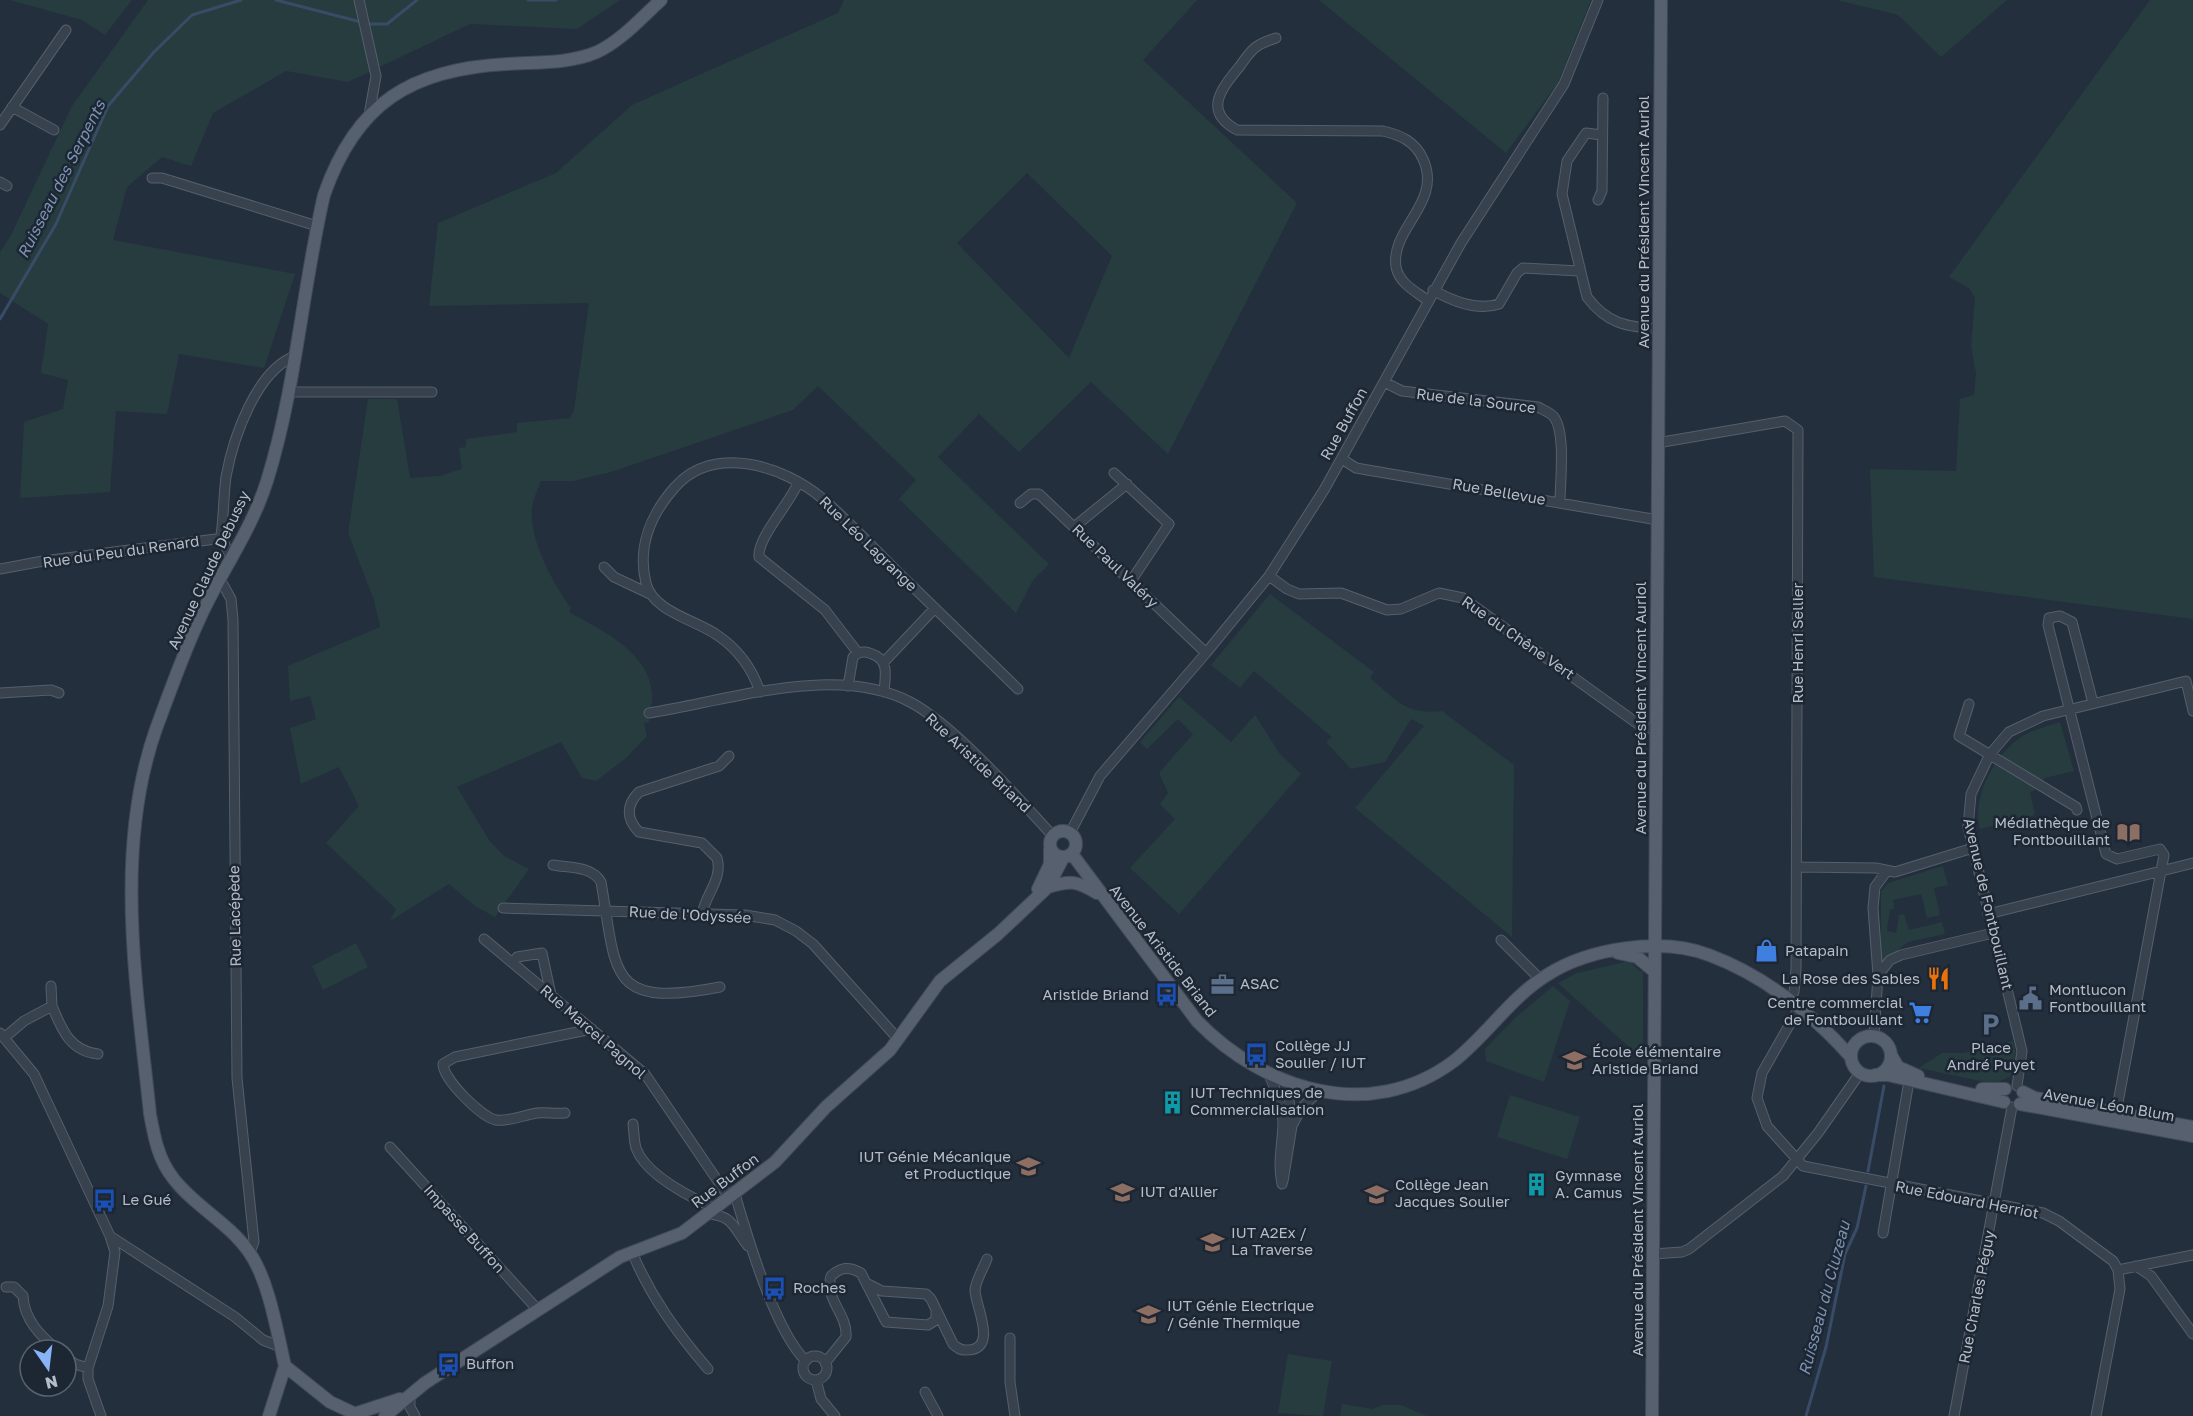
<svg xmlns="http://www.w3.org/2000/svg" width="2193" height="1416" viewBox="0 0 2193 1416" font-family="'Golos Text',sans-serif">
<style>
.green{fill:#263c3f;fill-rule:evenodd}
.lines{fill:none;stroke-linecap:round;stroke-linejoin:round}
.stream{stroke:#394c67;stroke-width:3}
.minor-casing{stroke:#565f6c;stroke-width:11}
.major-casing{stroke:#414a57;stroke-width:14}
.minor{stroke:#38414e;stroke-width:9}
.major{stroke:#56606e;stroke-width:12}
.labels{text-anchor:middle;stroke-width:5;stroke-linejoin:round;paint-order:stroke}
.street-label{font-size:15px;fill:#b4bcc9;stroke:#1d2633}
.poi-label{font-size:15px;fill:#b4bcc9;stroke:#1d2633;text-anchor:start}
.water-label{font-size:16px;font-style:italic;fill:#7c92b1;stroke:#1d2633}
</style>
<rect width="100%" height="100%" fill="#242f3e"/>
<path class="green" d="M 10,0 L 132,0 L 105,35 L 82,20 Z
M 148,0 L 620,0 L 577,29 L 470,24 L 348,82 L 286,71 L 213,113 L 191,166 L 162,157 L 127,187 L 113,240 L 295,274 L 264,368 L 179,354 L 167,414 L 116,411 L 110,492 L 20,498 L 24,422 L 63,409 L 68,380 L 41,373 L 48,324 L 0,293 L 0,252 L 10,237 L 72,106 Z
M 844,0 L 1197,0 L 1143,60 L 1297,203 L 1168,454 L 1091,382 L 1019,452 L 979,414 L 938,457 L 1049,564 L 1033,580 L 1016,613 L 899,499 L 916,480 L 818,386 L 793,410 L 611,472 L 573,481 L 541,481 C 538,489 533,499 532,508 C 529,540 553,583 571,608 L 569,612 C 601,630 650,652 652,694 C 653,703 649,712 649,722 L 644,723 L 647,736 L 625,759 L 596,781 L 582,778 L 561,742 L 457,787 L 489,840 L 504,856 L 529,869 L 495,917 L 475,906 L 449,884 L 390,921 L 396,909 L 326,843 L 359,806 L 339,767 L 301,784 L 290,728 L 316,719 L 310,696 L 290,701 L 288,666 L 380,627 L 374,600 L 348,533 L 368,399 L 397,399 L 410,478 L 439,476 L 462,469 L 459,448 L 466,447 L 466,439 L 517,432 L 517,423 L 570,418 L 574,410 L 589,303 L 429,306 L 438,223 L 556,173 L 632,105 L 838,13 ZM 1027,173 L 1112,256 L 1069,358 L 957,243 Z
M 1319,0 L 1591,0 L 1558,83 L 1506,153 Z
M 1837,0 L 2007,0 L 1941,57 L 1898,15 Z
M 2150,0 L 2193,0 L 2193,619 L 1874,577 L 1870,469 L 1956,471 L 1960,399 L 1974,395 L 1976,373 L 1971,346 L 1975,298 L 1969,288 L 1949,277 Z
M 1270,594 L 1374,672 L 1370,678 C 1396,700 1405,715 1442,711 L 1514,765 L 1512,937 L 1355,808 L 1424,726 L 1411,719 L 1385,762 L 1351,769 L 1326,742 L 1332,737 L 1254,671 L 1240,688 L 1211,665 Z
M 1179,697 L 1231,742 L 1255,715 L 1280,754 L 1301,774 L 1179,914 L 1130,868 L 1175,819 L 1160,804 L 1168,793 L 1159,773 L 1193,734 L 1178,719 L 1147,749 L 1140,742 Z
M 2060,722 L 2074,771 L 2045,778 L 2035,790 L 2030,792 L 2035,815 L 1980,829 C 1971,795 1996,753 2024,735 C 2035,729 2048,726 2060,722 Z
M 1943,866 L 1948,885 L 1934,888 L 1940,915 L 1927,918 L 1921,894 L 1893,900 L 1894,909 L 1890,909 L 1887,931 L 1896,933 L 1899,915 L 1904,914 L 1909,930 L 1942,922 L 1945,934 L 1908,942 L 1881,963 L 1881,892 L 1888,883 Z
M 356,943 L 368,967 L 323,990 L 312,966 Z
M 1630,961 L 1639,971 L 1643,971 L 1643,1052 L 1638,1055 L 1558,983 L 1577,973 Z
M 1553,986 L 1570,1001 L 1544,1082 L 1486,1061 L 1485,1049 L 1515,1018 Z
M 2013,1041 L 2016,1053 L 2011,1076 L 1994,1084 L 1919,1068 L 1942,1053 L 1964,1053 Z
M 1510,1095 L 1580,1117 L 1567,1159 L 1497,1137 Z
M 1288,1354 L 1332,1361 L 1323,1416 L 1278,1413 Z
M 1342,1404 L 1372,1409 L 1383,1405 L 1401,1405 L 1427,1416 L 1340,1416 Z"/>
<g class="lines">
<path class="stream" d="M 276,0 L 361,22
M 528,0 L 556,0
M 368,24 L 387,24 L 417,0
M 0,319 L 56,224 L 108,106 L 154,52 L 192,15 L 241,0
M 1868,1171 L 1884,1086
M 1806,1416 L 1826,1347 L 1845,1254 L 1857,1228 L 1866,1186"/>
<defs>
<path id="minor" d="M 359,0 L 376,76 L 369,115
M 1276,38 C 1270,40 1264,42 1259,45 C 1251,49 1245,59 1240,66 C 1222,88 1202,111 1237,130 L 1383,131 C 1400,135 1415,141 1423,159 C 1443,203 1390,228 1396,267 C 1399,283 1415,291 1427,300
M 12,107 L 54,130
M 0,125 L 66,30
M 1602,135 L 1586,133 L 1567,161 L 1562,194 L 1587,297 C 1607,324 1627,327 1659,329
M 152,178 L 162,178 L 317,226
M 0,182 L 7,186
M 1598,200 L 1602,191 L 1603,98
M 1433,290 C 1452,301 1478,311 1499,304 L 1517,273 L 1523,268 L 1579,271
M 1384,382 L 1402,391 L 1538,407 C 1543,410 1550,412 1554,417 C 1566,433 1560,482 1560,502
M 289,392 L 432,392
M 1657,443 L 1785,421 L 1798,430 L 1796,969 L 1794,992 L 1788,1001
M 1342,459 L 1356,468 L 1658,520
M 1114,473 L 1169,524 L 1131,581
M 798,483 C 790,503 757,538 759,557 L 825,610 L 858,653 C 864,651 867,652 872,654 C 890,660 885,677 884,692
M 1020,503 L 1031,494 L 1039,494 L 1206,653
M 1074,527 L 1127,484
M 220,542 C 224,520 223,499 226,477 C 233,438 256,371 295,356
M 604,567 L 614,577 L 650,594
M 0,569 L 43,561 L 216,539 L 225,545 L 232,560
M 1269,576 L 1287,589 L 1299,594 L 1341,593 L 1387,610 L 1401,609 L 1439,593 L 1463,598 L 1638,724 L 1655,730
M 221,581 L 231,599 L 233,620 L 237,1078 L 254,1242 L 250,1252
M 884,662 L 935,608
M 848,686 L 853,657 L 858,653
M 760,692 C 752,668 738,649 717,635 C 696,620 653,612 646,583 C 637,547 651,514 675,487 C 714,443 784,466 823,499 C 852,524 879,554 907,581 C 944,617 981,653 1018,689
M 0,693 L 51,690 L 59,693
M 2093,703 L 2072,622 L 2060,616 L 2049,618 L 2048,625 L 2106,854 L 2117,859 L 2160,849 L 2164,855 L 2116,1113
M 1969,704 L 1959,736 L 2076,807 L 2077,810
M 649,713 C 727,701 835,663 910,702 C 954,725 1018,798 1053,836
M 1070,833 L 1100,776 L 1206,653 L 1269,576 L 1324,490 L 1461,243 L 1564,84 L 1598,0
M 553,865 C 570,868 592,866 601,882 C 617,974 607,1009 720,987
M 1797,867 L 1876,868 L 1895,872 L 1973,848
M 503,908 L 745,915 L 775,920 L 796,931 L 813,944 L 899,1040
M 702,914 C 706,893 723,879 717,858 L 702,843 L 639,832 C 626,819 626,805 639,792 L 719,766 L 729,756
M 1988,914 L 2193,863
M 484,939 L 645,1074 L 728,1196
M 1501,940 L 1540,979
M 513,963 L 517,957 L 542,953 L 551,995
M 1878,975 L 1890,960 L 1901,955 L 1993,933
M 52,1006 C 62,1030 70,1051 98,1054
M 1799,1008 L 1762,1073 L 1757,1098 L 1767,1126 L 1803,1166 L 2043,1213 L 2059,1221 L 2113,1261 L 2118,1270 L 2120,1289 L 2096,1416
M 0,1033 L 34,1074 L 110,1236 L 235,1317 L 263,1340 L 281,1347
M 1874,1036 L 1878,975 L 1873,908 L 1875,887 L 1886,872
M 4,1038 L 24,1021 L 52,1006 L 51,986
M 1269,1075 C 1276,1090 1282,1104 1283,1121 C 1283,1143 1277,1162 1282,1184
M 2017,1086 L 2022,1051 L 1968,827 L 1971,794 L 1990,754 L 2009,732 L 2043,716 L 2186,681 L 2193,711
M 565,1113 C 555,1114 546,1112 537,1113 C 524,1115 508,1122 496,1120 C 481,1117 443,1079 443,1064 L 455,1057 L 592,1029
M 633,1124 C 634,1132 634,1141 636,1148 C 645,1174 690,1197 714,1208
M 1293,1124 L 1302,1107 L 1320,1091
M 390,1147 L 538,1310
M 1283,1181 L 1292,1126 L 1287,1082
M 734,1191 C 747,1235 774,1330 806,1361
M 707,1214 C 733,1215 733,1227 748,1246
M 1883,1233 L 1909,1081
M 632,1252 C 650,1296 677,1333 708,1369
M 1653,1254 L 1682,1252 L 1689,1249 L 1783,1176 L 1818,1133 L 1860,1073
M 2136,1266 L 2151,1276 L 2193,1334
M 2118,1270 L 2193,1255
M 868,1284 L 882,1291 L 926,1294 L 931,1299 L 953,1344 C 957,1348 960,1350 965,1350 C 1000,1351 975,1306 975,1290 C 976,1280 983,1269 987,1259
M 6,1287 L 14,1287 L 23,1296 C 24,1319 40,1336 58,1350
M 1010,1338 L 1010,1382 L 1015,1416
M803 1368a12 12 0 1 1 24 0a12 12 0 1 1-24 0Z
M 66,1357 L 75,1364 L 88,1368
M 825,1363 L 846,1337 C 848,1314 824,1299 831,1276 C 841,1267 849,1266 861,1273 L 886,1322 L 928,1325 L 936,1320 L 936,1309
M 816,1380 L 821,1399 L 835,1416
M 925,1392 L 938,1416
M 410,1395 L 410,1407 L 415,1416
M 101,1416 L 88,1379 L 88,1368 L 108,1306 L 115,1252 L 110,1236
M 1954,1416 L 2012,1107"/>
<path id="major" d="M1050 844a13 13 0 1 1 26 0a13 13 0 1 1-26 0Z
M 1072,854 L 1197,1021 C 1264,1090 1370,1124 1454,1061 C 1487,1035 1511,997 1547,975 C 1589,948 1661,937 1709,955 C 1763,975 1813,1014 1851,1057
M 1048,887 C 1071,880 1077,881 1097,893
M 1038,889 L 1050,864 L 1050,848
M 1618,953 L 1637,957 L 1654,971
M1851 1056a20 20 0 1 1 40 0a20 20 0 1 1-40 0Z
M 1891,1055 L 1898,1067 L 1918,1076
M 1875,1075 L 1888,1075 L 2004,1102
M 1982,1089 L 2005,1089
M 2023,1092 L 2035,1098 L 2193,1127
M 2020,1104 L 2193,1136
M 285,1366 C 277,1332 269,1280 249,1252 C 228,1222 194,1206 173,1178 C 158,1159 154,1136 150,1114 C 137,988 113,851 156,729 C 169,694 182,657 198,622 C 219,574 251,532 267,481 C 296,388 302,290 324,195 C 356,103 411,69 507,64 C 536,62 569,64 597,52 C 621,41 641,18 661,0
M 285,1366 L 330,1402 L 360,1416
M 354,1414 L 400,1399
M 269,1416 L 285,1366
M 385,1416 L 425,1383 L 620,1257 L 682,1233 L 775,1162 L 826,1107 L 890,1050 L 940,981 L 998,934 L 1048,887 L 1063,858
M 1652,1416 L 1661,0"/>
</defs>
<use href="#minor" class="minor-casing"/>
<use href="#major" class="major-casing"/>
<use href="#minor" class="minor"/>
<use href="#major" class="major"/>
</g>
<defs>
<symbol id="library-bare" viewBox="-9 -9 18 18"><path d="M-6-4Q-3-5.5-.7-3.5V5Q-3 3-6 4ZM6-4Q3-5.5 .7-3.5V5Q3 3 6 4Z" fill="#8d6e63" stroke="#1d2633" stroke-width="2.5" paint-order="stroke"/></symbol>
<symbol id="shop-bare" viewBox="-9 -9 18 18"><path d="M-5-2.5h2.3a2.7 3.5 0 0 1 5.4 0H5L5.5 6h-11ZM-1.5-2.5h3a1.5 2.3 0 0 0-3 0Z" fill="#3f7fe0" stroke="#1d2633" stroke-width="2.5" paint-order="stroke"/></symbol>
<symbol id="restaurant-bare" viewBox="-9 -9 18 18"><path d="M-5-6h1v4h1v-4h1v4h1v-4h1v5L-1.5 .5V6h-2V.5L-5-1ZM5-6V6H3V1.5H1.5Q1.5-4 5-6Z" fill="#e8710a" stroke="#1d2633" stroke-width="2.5" paint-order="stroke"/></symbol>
<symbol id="office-bare" viewBox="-9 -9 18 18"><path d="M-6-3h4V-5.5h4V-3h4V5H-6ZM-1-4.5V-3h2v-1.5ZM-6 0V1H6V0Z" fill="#5c6f8a" stroke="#1d2633" stroke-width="2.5" paint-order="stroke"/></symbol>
<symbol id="bus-bare" viewBox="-9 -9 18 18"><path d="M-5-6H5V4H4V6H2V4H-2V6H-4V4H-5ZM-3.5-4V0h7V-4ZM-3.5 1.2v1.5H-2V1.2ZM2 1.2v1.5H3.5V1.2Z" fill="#1a4fb4" stroke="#1d2633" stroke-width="2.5" paint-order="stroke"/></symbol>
<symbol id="civic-bare" viewBox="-9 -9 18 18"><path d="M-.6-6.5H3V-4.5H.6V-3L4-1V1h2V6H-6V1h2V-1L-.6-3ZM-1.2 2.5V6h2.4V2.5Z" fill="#5c6f8a" stroke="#1d2633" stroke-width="2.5" paint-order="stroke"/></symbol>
<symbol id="supermarket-bare" viewBox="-9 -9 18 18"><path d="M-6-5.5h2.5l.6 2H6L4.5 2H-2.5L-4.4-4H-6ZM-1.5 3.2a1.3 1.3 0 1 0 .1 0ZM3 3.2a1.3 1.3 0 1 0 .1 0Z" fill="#3f7fe0" stroke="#1d2633" stroke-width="2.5" paint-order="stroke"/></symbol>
<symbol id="parking-bare" viewBox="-9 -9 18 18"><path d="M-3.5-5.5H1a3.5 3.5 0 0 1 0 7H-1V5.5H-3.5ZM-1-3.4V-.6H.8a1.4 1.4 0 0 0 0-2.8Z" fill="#5c6f8a" stroke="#1d2633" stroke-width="2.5" paint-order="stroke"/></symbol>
<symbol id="school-bare" viewBox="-9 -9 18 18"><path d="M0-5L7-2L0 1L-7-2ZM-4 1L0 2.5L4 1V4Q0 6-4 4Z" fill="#8d6e63" stroke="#1d2633" stroke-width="2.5" paint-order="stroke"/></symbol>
<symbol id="building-bare" viewBox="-9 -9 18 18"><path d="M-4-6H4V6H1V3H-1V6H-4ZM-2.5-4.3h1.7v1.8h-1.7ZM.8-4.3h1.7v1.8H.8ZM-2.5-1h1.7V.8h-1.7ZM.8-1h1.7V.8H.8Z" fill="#0f9aa8" stroke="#1d2633" stroke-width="2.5" paint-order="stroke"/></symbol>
<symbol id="university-bare" viewBox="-9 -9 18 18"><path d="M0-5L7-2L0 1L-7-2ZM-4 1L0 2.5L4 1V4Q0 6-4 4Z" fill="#8d6e63" stroke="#1d2633" stroke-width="2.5" paint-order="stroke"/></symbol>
</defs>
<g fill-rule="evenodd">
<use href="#library-bare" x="2112" y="816" width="33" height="33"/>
<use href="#shop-bare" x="1750" y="934" width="33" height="33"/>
<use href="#restaurant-bare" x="1922" y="962" width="33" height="33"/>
<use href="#office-bare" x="1206" y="968" width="33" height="33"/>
<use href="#bus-bare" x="1150" y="978" width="33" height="33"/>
<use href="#civic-bare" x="2014" y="982" width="33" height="33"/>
<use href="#supermarket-bare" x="1904" y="996" width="33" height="33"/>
<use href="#parking-bare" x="1974" y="1008" width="33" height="33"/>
<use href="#bus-bare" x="1240" y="1038" width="33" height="33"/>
<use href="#school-bare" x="1558" y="1044" width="33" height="33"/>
<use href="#building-bare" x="1156" y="1086" width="33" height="33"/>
<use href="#university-bare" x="1012" y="1150" width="33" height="33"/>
<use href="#building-bare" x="1520" y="1168" width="33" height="33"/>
<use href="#university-bare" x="1106" y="1176" width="33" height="33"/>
<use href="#school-bare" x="1360" y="1178" width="33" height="33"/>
<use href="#bus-bare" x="88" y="1184" width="33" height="33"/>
<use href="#university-bare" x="1196" y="1226" width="33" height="33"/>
<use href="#bus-bare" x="758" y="1272" width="33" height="33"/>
<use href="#university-bare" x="1132" y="1298" width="33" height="33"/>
<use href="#bus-bare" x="432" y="1348" width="33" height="33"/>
</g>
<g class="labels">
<g class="street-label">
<text transform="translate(1644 222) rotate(-90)" y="5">Avenue du Président Vincent Auriol</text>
<text transform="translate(1476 401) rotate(7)" y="5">Rue de la Source</text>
<text transform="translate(1344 424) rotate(-61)" y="5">Rue Buffon</text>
<text transform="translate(1499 492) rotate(10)" y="5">Rue Bellevue</text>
<text transform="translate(868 544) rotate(44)" y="5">Rue Léo Lagrange</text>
<text transform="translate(121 552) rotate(-8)" y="5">Rue du Peu du Renard</text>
<text transform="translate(1115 566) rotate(44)" y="5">Rue Paul Valéry</text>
<text transform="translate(209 570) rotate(-65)" y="5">Avenue Claude Debussy</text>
<text transform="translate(1518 638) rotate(35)" y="5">Rue du Chêne Vert</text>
<text transform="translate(1798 643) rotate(-90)" y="5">Rue Henri Sellier</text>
<text transform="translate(1641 708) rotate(-90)" y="5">Avenue du Président Vincent Auriol</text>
<text transform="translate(978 763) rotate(43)" y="5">Rue Aristide Briand</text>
<text transform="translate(1988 904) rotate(77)" y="5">Avenue de Fontbouillant</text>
<text transform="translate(690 915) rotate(3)" y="5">Rue de l'Odyssée</text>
<text transform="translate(235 916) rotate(-91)" y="5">Rue Lacépède</text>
<text transform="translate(1163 951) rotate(52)" y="5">Avenue Aristide Briand</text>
<text transform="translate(593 1032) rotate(41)" y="5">Rue Marcel Pagnol</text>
<text transform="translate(2109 1105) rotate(10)" y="5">Avenue Léon Blum</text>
<text transform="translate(725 1181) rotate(-37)" y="5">Rue Buffon</text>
<text transform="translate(1967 1200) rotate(11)" y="5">Rue Edouard Herriot</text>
<text transform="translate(464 1229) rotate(48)" y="5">Impasse Buffon</text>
<text transform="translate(1638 1230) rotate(-90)" y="5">Avenue du Président Vincent Auriol</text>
<text transform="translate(1977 1297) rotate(-79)" y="5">Rue Charles Péguy</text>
</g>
<g class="poi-label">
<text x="2110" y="828" text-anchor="end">Médiathèque de<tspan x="2110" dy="17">Fontbouillant</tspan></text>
<text x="1785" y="956">Patapain</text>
<text x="1920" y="984" text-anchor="end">La Rose des Sables</text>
<text x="1240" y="989">ASAC</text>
<text x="2049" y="995">Montlucon<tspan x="2049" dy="17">Fontbouillant</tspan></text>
<text x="1149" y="1000" text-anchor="end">Aristide Briand</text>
<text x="1903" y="1008" text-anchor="end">Centre commercial<tspan x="1903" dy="17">de Fontbouillant</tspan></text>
<text x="1275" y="1051">Collège JJ<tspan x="1275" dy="17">Soulier / IUT</tspan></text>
<text x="1991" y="1053" text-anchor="middle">Place<tspan x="1991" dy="17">André Puyet</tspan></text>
<text x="1592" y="1057">École élémentaire<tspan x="1592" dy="17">Aristide Briand</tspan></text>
<text x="1190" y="1098">IUT Techniques de<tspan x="1190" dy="17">Commercialisation</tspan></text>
<text x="1011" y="1162" text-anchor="end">IUT Génie Mécanique<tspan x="1011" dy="17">et Productique</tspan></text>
<text x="1555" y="1181">Gymnase<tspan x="1555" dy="17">A. Camus</tspan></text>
<text x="1395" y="1190">Collège Jean<tspan x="1395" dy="17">Jacques Soulier</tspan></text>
<text x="1140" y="1197">IUT d'Allier</text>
<text x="122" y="1205">Le Gué</text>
<text x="1231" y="1238">IUT A2Ex /<tspan x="1231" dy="17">La Traverse</tspan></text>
<text x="793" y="1293">Roches</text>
<text x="1167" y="1311">IUT Génie Electrique<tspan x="1167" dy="17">/ Génie Thermique</tspan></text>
<text x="466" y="1369">Buffon</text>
</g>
<g class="water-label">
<text transform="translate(61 179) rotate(-63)" y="6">Ruisseau des Serpents</text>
<text transform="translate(1824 1298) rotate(-75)" y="6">Ruisseau du Cluzeau</text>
</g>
</g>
<g transform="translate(48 1368) rotate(166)"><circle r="28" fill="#1d2633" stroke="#59626f" stroke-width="1.5"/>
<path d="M0-4.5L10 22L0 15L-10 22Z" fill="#8ab4f8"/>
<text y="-9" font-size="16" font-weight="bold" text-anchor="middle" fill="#b4bcc9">N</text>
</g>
</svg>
